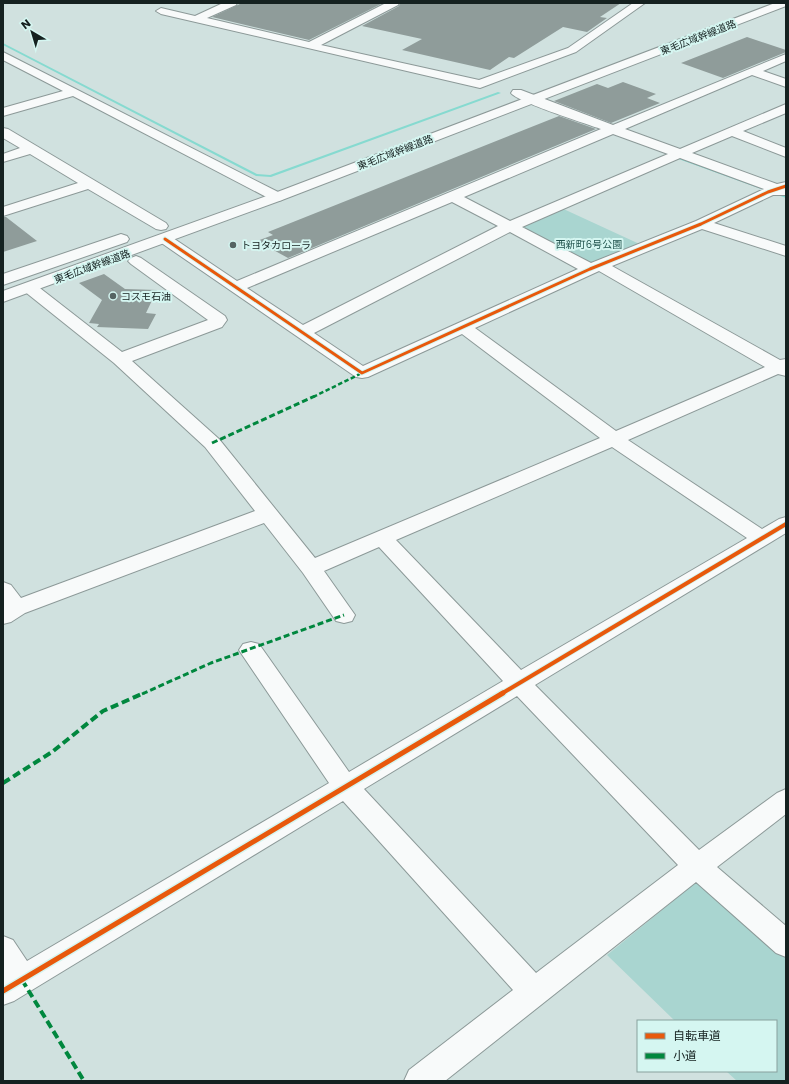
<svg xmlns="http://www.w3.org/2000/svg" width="789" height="1084" viewBox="0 0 789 1084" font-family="Poppins,'Noto Sans JP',sans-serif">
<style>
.green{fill:#a9d5d0}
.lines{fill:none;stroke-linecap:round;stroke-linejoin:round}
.stream{fill:#86dad0;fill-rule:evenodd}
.building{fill:#8f9c9a}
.minor-casing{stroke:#8c9998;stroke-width:2}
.highway-casing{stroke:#8c9998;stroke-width:2}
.minor{fill:#f8fafa;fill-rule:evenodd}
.highway{fill:#f8fafa;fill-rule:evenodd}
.quiet-far2{stroke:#00873e;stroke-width:2.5;stroke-dasharray:4.5 2.5;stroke-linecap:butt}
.quiet-far1{stroke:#00873e;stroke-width:3;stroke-dasharray:6 3;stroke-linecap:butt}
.quiet{stroke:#00873e;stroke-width:4;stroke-dasharray:8 4;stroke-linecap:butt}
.cycleway-far2-casing{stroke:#d5f6f1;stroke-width:5}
.cycleway-far1-casing{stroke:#d5f6f1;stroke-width:6}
.cycleway-casing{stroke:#d5f6f1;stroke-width:8}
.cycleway-far2{stroke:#e8590c;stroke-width:3}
.cycleway-far1{stroke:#e8590c;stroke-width:4}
.cycleway{stroke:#e8590c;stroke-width:5}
.poi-dot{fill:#566463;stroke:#d5f6f1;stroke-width:1.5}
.labels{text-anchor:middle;stroke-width:4;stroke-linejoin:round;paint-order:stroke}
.far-street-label{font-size:10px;fill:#152120;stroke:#d5f6f1}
.far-park-label{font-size:10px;fill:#22544e;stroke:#d5f6f1}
.far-poi-label{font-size:10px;fill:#152120;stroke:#d5f6f1;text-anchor:start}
</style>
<rect width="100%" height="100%" fill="#d0e1df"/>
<path class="green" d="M 557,206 L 646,247 L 590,269 L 509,227 Z
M 700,879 L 786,954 L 786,1081 L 737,1081 L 726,1071 L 776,1071 L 776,1021 L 675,1021 L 607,955 Z"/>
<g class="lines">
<path class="stream" d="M 3,43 L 257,174 L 270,175 L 498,92 L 501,93 L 271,177 L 256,176 L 3,45 Z
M 673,155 L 675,155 L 786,196 L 786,198 L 673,157 Z"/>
</g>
<path class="building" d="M 242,3 L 383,3 L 309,40 L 212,17 Z
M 400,3 L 621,3 L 600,17 L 607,18 L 587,32 L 563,27 L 514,58 L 509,57 L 490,70 L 402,50 L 422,39 L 362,26 L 399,6 Z
M 747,37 L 786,50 L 786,52 L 723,78 L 681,63 Z
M 623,82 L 656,94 L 647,98 L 660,103 L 611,123 L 554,101 L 597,84 L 608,88 Z
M 559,116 L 596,129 L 288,258 L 257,241 L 273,235 L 268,232 Z
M 3,217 L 6,217 L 37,241 L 3,252 Z
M 104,274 L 125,289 L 157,290 L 146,313 L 156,314 L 148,329 L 97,327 L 99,324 L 89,323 L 102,300 L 79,283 Z"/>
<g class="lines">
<defs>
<path id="minor" d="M 223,3 L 237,3 L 236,5 L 207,18 L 309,42 L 386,3 L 399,3 L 398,5 L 321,45 L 479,80 L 568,48 L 633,3 L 645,3 L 576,52 L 480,88 L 161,14 L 156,11 L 161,8 L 195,16 Z
M 3,52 L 282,194 L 284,197 L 282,200 L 277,201 L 272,200 L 73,96 L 3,116 L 3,108 L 63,91 L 3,60 Z
M 786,54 L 786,61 L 763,71 L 786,79 L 786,87 L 752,75 L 625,129 L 680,149 L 786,104 L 786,113 L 743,131 L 786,148 L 786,157 L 732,136 L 692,153 L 777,184 L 786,182 L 786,195 L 773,195 L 714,223 L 786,246 L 786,256 L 702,229 L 612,266 L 780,360 L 786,359 L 786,376 L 778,374 L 628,440 L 762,529 L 779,519 L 786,517 L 786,533 L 535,685 L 699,850 L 777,793 L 786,789 L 786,814 L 717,867 L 786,926 L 786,957 L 776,953 L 696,882 L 445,1081 L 404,1081 L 409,1070 L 513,990 L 343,801 L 32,990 L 14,1001 L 3,1005 L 3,936 L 13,940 L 27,961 L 329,783 L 243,656 L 239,650 L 243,644 L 251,642 L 259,644 L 349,772 L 503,681 L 379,547 L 324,571 L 355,615 L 352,621 L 344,623 L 336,621 L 303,573 L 264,523 L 25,613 L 11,622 L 3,624 L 3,582 L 11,585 L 21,598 L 255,511 L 205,447 L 114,363 L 24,291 L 22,288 L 24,285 L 30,283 L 36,285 L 122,352 L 208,320 L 131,264 L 128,261 L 131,258 L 136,256 L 141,258 L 225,316 L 227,320 L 222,327 L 132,361 L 219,439 L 315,558 L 600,438 L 462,334 L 368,377 L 362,378 L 356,377 L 160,242 L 157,239 L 160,236 L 165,234 L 170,236 L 237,281 L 601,129 C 587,124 517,102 511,93 L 513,90 L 521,90 L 613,125 ZM 613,134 L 668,154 L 510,221 L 464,197 ZM 680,158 L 764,189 L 696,221 L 591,263 L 522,227 ZM 452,202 L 498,226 L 303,325 L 247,288 ZM 510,232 L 578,269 L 363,366 L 314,333 ZM 599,271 L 765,367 L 616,431 L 475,328 ZM 612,447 L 747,538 L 521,670 L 396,540 ZM 517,696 L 678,865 L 536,973 L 364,789 Z
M 3,128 L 8,129 L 166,223 L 168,226 L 166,229 L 161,230 L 156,229 L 88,189 L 3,216 L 3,207 L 78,183 L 30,154 L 3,162 L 3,154 L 20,148 L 3,138 Z"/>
<path id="highway" d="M 775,3 L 786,3 L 786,6 L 282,200 L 3,302 L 3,291 L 272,194 Z
M 121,234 L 127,236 L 129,239 L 127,242 L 3,285 L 3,274 Z"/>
</defs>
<use href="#minor" class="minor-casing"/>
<use href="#highway" class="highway-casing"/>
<use href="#minor" class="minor"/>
<use href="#highway" class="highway"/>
<path class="quiet-far2" d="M 313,397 L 362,373"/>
<path class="quiet-far1" d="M 212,443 L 315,396
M 142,694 L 211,663 L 344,615"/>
<path class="quiet" d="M 3,783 L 52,752 L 103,711 L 144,693
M 22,980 L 84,1081"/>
<defs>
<path id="cycleway-far2" d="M 165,239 L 362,373 L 590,269 L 701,224 L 768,192 L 786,186"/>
<path id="cycleway-far1" d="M 501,694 L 786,524"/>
<path id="cycleway" d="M 3,991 L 503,693"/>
</defs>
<use href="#cycleway-far2" class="cycleway-far2-casing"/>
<use href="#cycleway-far1" class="cycleway-far1-casing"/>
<use href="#cycleway" class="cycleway-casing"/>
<use href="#cycleway-far2" class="cycleway-far2"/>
<use href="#cycleway-far1" class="cycleway-far1"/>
<use href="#cycleway" class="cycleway"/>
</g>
<g class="poi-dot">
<circle cx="233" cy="245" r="4"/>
<circle cx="113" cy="296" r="4"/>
</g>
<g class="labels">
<g class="far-street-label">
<text transform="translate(698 37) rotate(-21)" y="4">東毛広域幹線道路</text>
<text transform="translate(395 152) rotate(-21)" y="4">東毛広域幹線道路</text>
<text transform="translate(92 266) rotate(-20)" y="4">東毛広域幹線道路</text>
</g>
<g class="far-park-label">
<text x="589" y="248">西新町6号公園</text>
</g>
<g class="far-poi-label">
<text x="241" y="249">トヨタカローラ</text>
<text x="121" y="300">コスモ石油</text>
</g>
</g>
<rect width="789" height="1084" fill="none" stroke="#152120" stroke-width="8"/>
<rect x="637" y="1020" width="140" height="52" fill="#d5f6f1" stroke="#88a19d"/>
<rect x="645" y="1033" width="20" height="6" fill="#e8590c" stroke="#88a19d"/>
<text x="673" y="1040" font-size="12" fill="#152120">自転車道</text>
<rect x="645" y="1053" width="20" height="6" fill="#00873e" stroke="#88a19d"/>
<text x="673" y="1060" font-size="12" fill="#152120">小道</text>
<g transform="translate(32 32) rotate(322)" stroke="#d5f6f1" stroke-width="3" paint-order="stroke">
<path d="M0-3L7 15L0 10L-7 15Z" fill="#152120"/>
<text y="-6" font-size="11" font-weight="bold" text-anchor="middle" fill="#152120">N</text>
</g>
</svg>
